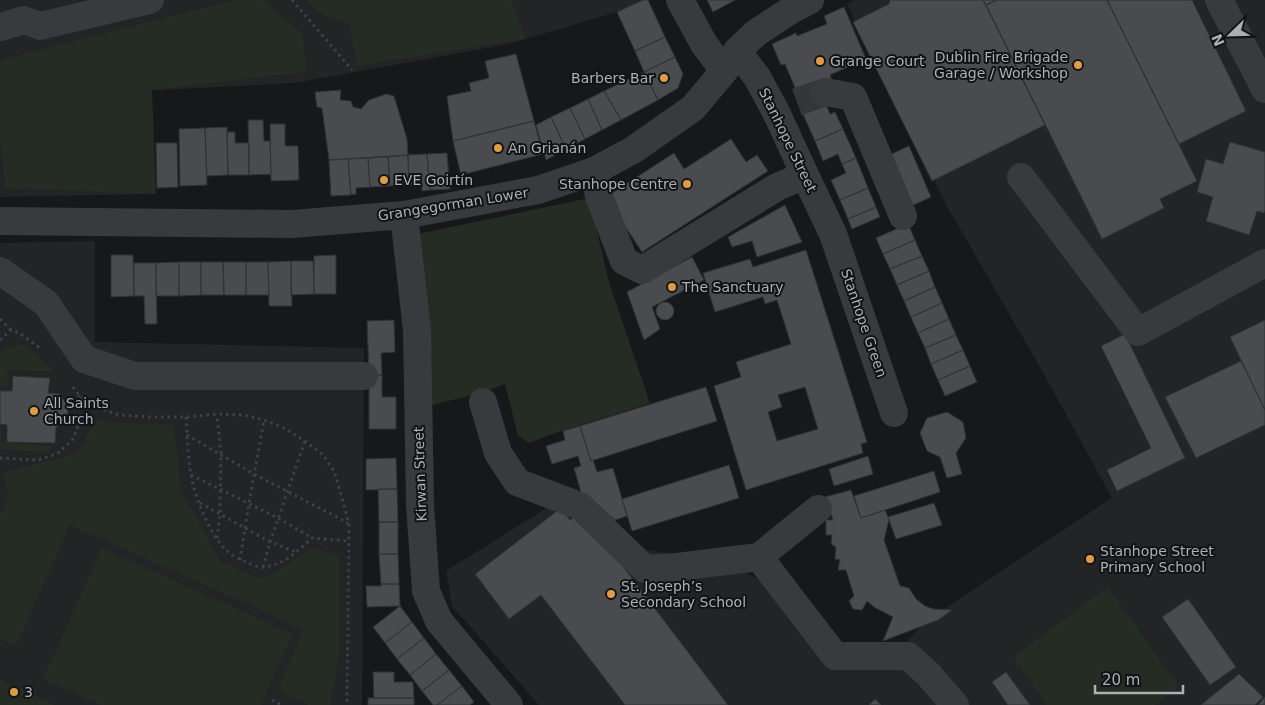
<svg xmlns="http://www.w3.org/2000/svg" width="1265" height="705" viewBox="0 0 1265 705" font-family="'DejaVu Sans',sans-serif">
<style>
.built{fill:#232426}
.green{fill:#242c24}
.building{fill:#494b4e;stroke:#323235;fill-rule:evenodd}
.lines{fill:none;stroke-linecap:round;stroke-linejoin:round}
.minor-tunnel{stroke:#353639;stroke-width:28;stroke-dasharray:28 14;stroke-linecap:butt}
.path{stroke:#3f4145;stroke-width:3;stroke-dasharray:2.5 4;stroke-linecap:butt}
.minor{stroke:#393a3e;stroke-width:28}
.poi-dot{fill:#e09b49;stroke:#121314;stroke-width:2}
.labels{text-anchor:middle;stroke-width:4;stroke-linejoin:round;paint-order:stroke}
.poi-label{font-size:14px;fill:#abb0b8;stroke:#121314;text-anchor:start}
.street-label{font-size:14px;fill:#abb0b8;stroke:#121314}
</style>
<rect width="100%" height="100%" fill="#171819"/>
<path class="built" d="M 0,0 L 643,0 L 617,12 L 509,44 L 295,83 L 144,91 L 140,190 L 156,194 L 0,197 Z
M 855,0 L 1265,0 L 1265,705 L 539,705 L 452,606 L 446,571 L 571,493 L 637,548 L 717,561 L 764,581 L 826,666 L 888,661 L 926,621 L 1112,498 L 1040,367 L 948,208 L 847,4 Z
M 95,241 L 95,342 L 364,348 L 362,705 L 0,705 L 0,243 Z"/>
<path class="green" d="M 235,0 L 262,0 L 303,34 L 306,72 L 152,90 L 156,194 L 5,188 L 0,136 L 0,62 L 4,59 Z
M 306,0 L 511,0 L 526,39 L 357,66 L 349,25 L 323,15 Z
M 589,198 L 609,282 L 650,403 L 552,434 L 529,443 L 518,436 L 505,384 L 481,393 L 432,405 L 418,234 Z
M 18,344 L 27,346 L 55,372 L 8,370 L 7,387 L 0,386 L 0,353 Z
M 98,418 L 110,423 L 174,424 L 181,490 L 220,561 L 258,578 L 275,573 L 311,548 L 339,555 L 340,652 L 330,705 L 308,705 L 277,691 L 303,631 L 259,609 L 70,525 L 16,646 L 0,639 L 0,515 L 8,497 L 4,472 L 76,454 Z
M 0,427 L 2,427 L 1,443 L 51,446 L 50,453 L 0,449 Z
M 102,548 L 293,634 L 261,705 L 101,705 L 43,679 Z
M 1108,587 L 1179,687 L 1155,705 L 1047,705 L 1013,657 Z
M 0,679 L 55,705 L 0,705 Z"/>
<path class="building" d="M 643,0 L 648,0 L 665,37 L 635,51 L 617,12 Z
M 707,0 L 735,0 L 713,12 Z
M 890,0 L 983,0 L 1045,125 L 932,181 L 853,22 L 889,4 Z
M 983,0 L 997,0 L 986,5 Z
M 997,0 L 1107,0 L 1197,181 L 1160,199 L 1164,208 L 1102,239 L 986,5 Z
M 1107,0 L 1192,0 L 1246,111 L 1179,144 Z
M 844,7 L 866,59 L 830,75 L 833,84 L 829,101 L 802,112 L 793,91 L 796,90 L 785,64 L 781,65 L 772,44 L 796,33 L 797,36 L 827,24 L 824,16 Z
M 665,37 L 675,57 L 644,72 L 635,51 Z
M 516,54 L 534,121 L 453,141 L 447,96 L 471,91 L 469,83 L 489,78 L 485,61 Z
M 675,57 L 683,74 L 678,88 L 658,100 L 644,72 Z
M 644,72 L 658,100 L 621,120 L 604,91 Z
M 341,90 L 340,100 L 351,101 L 353,107 L 361,109 L 369,100 L 386,94 L 394,96 L 407,139 L 408,155 L 329,160 L 322,108 L 317,107 L 315,92 Z
M 604,91 L 621,120 L 602,130 L 588,99 Z
M 588,99 L 602,130 L 585,139 L 570,108 Z
M 825,102 L 830,114 L 835,112 L 843,129 L 815,141 L 802,112 Z
M 570,108 L 585,139 L 566,149 L 551,117 Z
M 551,117 L 566,149 L 546,160 L 536,125 Z
M 248,120 L 263,120 L 264,141 L 270,141 L 271,174 L 249,175 Z
M 534,121 L 543,154 L 461,175 L 453,141 Z
M 270,124 L 285,124 L 285,146 L 298,146 L 299,180 L 271,181 Z
M 227,127 L 228,175 L 207,176 L 205,128 Z
M 205,128 L 207,185 L 180,186 L 179,129 Z
M 843,129 L 856,158 L 842,164 L 838,154 L 823,161 L 815,141 Z
M 227,132 L 235,132 L 235,143 L 249,143 L 249,175 L 228,175 Z
M 731,139 L 746,162 L 757,155 L 768,171 L 642,252 L 606,197 L 674,153 L 684,169 Z
M 1230,142 L 1265,152 L 1265,211 L 1264,213 L 1257,211 L 1249,235 L 1206,221 L 1213,197 L 1197,192 L 1206,159 L 1223,164 Z
M 156,143 L 177,143 L 178,187 L 157,188 Z
M 909,146 L 931,197 L 907,208 L 885,157 Z
M 447,153 L 450,189 L 430,190 L 427,154 Z
M 427,154 L 430,190 L 422,191 L 422,184 L 409,185 L 408,155 Z
M 408,155 L 409,185 L 390,186 L 388,157 Z
M 388,157 L 390,186 L 370,187 L 368,158 Z
M 368,158 L 370,187 L 356,188 L 356,194 L 351,195 L 348,159 Z
M 856,158 L 868,188 L 840,200 L 831,180 L 846,173 L 842,164 Z
M 348,159 L 351,195 L 331,196 L 329,160 Z
M 868,188 L 876,207 L 848,219 L 840,200 Z
M 785,205 L 802,242 L 757,257 L 752,241 L 732,247 L 728,237 Z
M 876,207 L 880,217 L 852,229 L 848,219 Z
M 908,224 L 915,240 L 883,254 L 876,238 Z
M 915,240 L 922,256 L 890,269 L 883,254 Z
M 806,250 L 867,442 L 861,444 L 863,453 L 746,490 L 714,386 L 741,377 L 736,362 L 791,344 L 777,300 L 765,304 L 763,297 L 715,312 L 703,273 L 750,259 L 753,267 ZM 805,387 L 818,429 L 777,441 L 768,412 L 782,407 L 778,395 Z
M 111,255 L 133,255 L 134,296 L 111,297 Z
M 336,255 L 336,294 L 314,294 L 314,256 Z
M 922,256 L 929,271 L 897,285 L 890,269 Z
M 692,257 L 704,280 L 652,307 L 660,329 L 644,340 L 627,292 Z
M 291,261 L 313,261 L 314,294 L 291,295 Z
M 291,261 L 292,306 L 269,306 L 268,262 Z
M 179,262 L 201,262 L 201,295 L 179,296 Z
M 179,262 L 179,296 L 156,296 L 156,263 Z
M 201,262 L 223,262 L 224,295 L 201,295 Z
M 223,262 L 246,262 L 246,295 L 224,295 Z
M 246,262 L 268,262 L 269,295 L 246,295 Z
M 134,263 L 156,263 L 157,324 L 145,324 L 144,296 L 134,296 Z
M 929,271 L 935,287 L 904,301 L 897,285 Z
M 935,287 L 942,303 L 911,317 L 904,301 Z
M656 311a9 9 0 1 1 18 0a9 9 0 1 1-18 0Z
M 942,303 L 949,319 L 918,333 L 911,317 Z
M 949,319 L 956,335 L 925,348 L 918,333 Z
M 394,320 L 395,352 L 381,353 L 382,375 L 369,375 L 367,321 Z
M 1265,320 L 1265,410 L 1230,337 Z
M 1125,334 L 1185,458 L 1117,491 L 1107,470 L 1151,448 L 1101,346 Z
M 956,335 L 963,350 L 931,364 L 925,348 Z
M 963,350 L 970,366 L 938,380 L 931,364 Z
M 1241,361 L 1265,410 L 1265,425 L 1196,458 L 1165,397 Z
M 970,366 L 977,382 L 945,396 L 938,380 Z
M 369,375 L 382,375 L 382,397 L 396,397 L 396,429 L 369,429 Z
M 13,376 L 50,378 L 48,393 L 59,394 L 68,406 L 67,417 L 56,428 L 55,443 L 7,442 L 7,425 L 0,424 L 0,391 L 12,391 Z
M 706,387 L 717,421 L 591,461 L 580,426 Z
M 947,412 L 963,422 L 966,438 L 956,453 L 962,474 L 947,478 L 940,457 L 927,451 L 920,433 L 927,418 Z
M 580,426 L 591,461 L 593,460 L 597,472 L 613,468 L 627,516 L 615,520 L 581,492 L 574,468 L 581,466 L 578,456 L 552,464 L 546,446 L 565,440 L 563,431 Z
M 868,456 L 873,474 L 834,486 L 829,469 Z
M 396,458 L 397,489 L 366,490 L 366,459 Z
M 729,465 L 739,498 L 632,531 L 622,499 Z
M 934,471 L 940,492 L 861,518 L 854,496 Z
M 378,489 L 397,489 L 398,522 L 379,522 Z
M 851,490 L 861,518 L 885,510 L 889,519 L 884,540 L 900,586 L 909,588 L 916,599 L 925,606 L 933,609 L 952,610 L 938,620 L 883,641 L 893,617 L 874,607 L 867,601 L 862,610 L 853,609 L 849,601 L 854,596 L 846,570 L 838,570 L 840,560 L 835,559 L 836,547 L 831,544 L 832,535 L 826,535 L 826,520 L 833,520 L 825,497 Z
M 934,503 L 942,525 L 896,539 L 888,517 Z
M 561,508 L 570,520 L 578,514 L 606,544 L 728,705 L 625,705 L 541,595 L 509,619 L 475,574 Z
M 379,522 L 398,522 L 398,554 L 379,554 Z
M 379,554 L 398,554 L 399,584 L 381,584 Z
M 381,584 L 399,584 L 400,606 L 367,607 L 366,586 L 381,586 Z
M 1188,599 L 1236,667 L 1210,685 L 1162,617 Z
M 400,606 L 412,622 L 385,643 L 373,627 Z
M 412,622 L 424,638 L 397,659 L 385,643 Z
M 424,638 L 436,654 L 410,675 L 397,659 Z
M 436,654 L 449,670 L 422,691 L 410,675 Z
M 449,670 L 462,686 L 437,705 L 433,705 L 422,691 Z
M 373,672 L 394,672 L 394,682 L 413,682 L 414,698 L 374,698 Z
M 1006,672 L 1030,705 L 1008,705 L 992,682 Z
M 1239,674 L 1263,697 L 1255,705 L 1201,705 Z
M 462,686 L 474,702 L 470,705 L 437,705 Z
M 1265,697 L 1265,705 L 1258,705 Z
M 368,698 L 414,698 L 414,705 L 368,705 Z
M 875,699 L 881,705 L 869,705 Z"/>
<g class="lines">
<path class="minor-tunnel" d="M 797,102 L 825,92"/>
<path class="path" d="M 292,0 L 352,70
M 0,319 L 11,330
M 0,340 L 11,330 L 19,333 L 40,348
M 73,387 L 79,395 L 93,406 L 119,415 L 150,417 L 186,417 L 217,414 L 244,415 L 264,420 L 284,428 L 305,441 L 323,455 L 335,473 L 349,524 L 347,705
M 186,417 C 187,436 188,456 191,475 C 194,496 210,535 226,550 C 231,555 239,559 246,562 C 251,564 258,568 264,567 C 284,565 298,551 312,538 L 349,541
M 187,435 L 254,474 L 348,523
M 0,458 L 37,460 L 57,454 L 73,439 L 81,418 L 79,395
M 191,475 L 278,518 L 312,538
M 200,503 L 270,542 L 296,552
M 217,538 L 220,515 L 221,454 L 217,415
M 240,560 L 249,503 L 264,420
M 263,567 L 270,542 L 305,441
M 272,700 L 282,705"/>
<path class="minor" d="M 680,0 L 704,44 L 724,71
M 1219,0 L 1265,89
M 0,27 L 24,20 L 40,26 L 150,0
M 737,51 L 757,77 L 776,112 L 805,175 L 833,234 L 894,413
M 825,92 L 853,97 L 903,216
M 594,171 L 599,196 L 624,261 L 642,270 L 777,187 L 805,175
M 1021,177 L 1138,332 L 1265,263
M 404,215 L 417,330 L 420,505 L 426,591 L 439,621 L 509,705
M 0,221 L 292,224 L 404,215 L 538,190 L 594,171 L 633,150 L 693,108 L 724,71 L 737,51 L 756,33 L 791,10 L 810,0
M 0,271 L 46,303 L 84,359 L 135,376 L 364,376
M 483,402 L 498,453 L 517,482 L 580,506 L 645,569 L 677,567 L 759,557 L 835,656 L 908,656 L 928,674 L 955,705
M 759,557 L 818,509"/>
</g>
<g class="poi-dot">
<circle cx="820" cy="61" r="5"/>
<circle cx="1078" cy="65" r="5"/>
<circle cx="664" cy="78" r="5"/>
<circle cx="498" cy="148" r="5"/>
<circle cx="384" cy="180" r="5"/>
<circle cx="687" cy="184" r="5"/>
<circle cx="672" cy="287" r="5"/>
<circle cx="34" cy="411" r="5"/>
<circle cx="1090" cy="559" r="5"/>
<circle cx="611" cy="594" r="5"/>
<circle cx="14" cy="692" r="5"/>
</g>
<g class="labels">
<g class="poi-label">
<text x="1068" y="62" text-anchor="end">Dublin Fire Brigade<tspan x="1068" dy="16">Garage / Workshop</tspan></text>
<text x="830" y="66">Grange Court</text>
<text x="654" y="83" text-anchor="end">Barbers Bar</text>
<text x="508" y="153">An Grianán</text>
<text x="394" y="185">EVE Goirtín</text>
<text x="677" y="189" text-anchor="end">Stanhope Centre</text>
<text x="682" y="292">The Sanctuary</text>
<text x="44" y="408">All Saints<tspan x="44" dy="16">Church</tspan></text>
<text x="1100" y="556">Stanhope Street<tspan x="1100" dy="16">Primary School</tspan></text>
<text x="621" y="591">St. Joseph’s<tspan x="621" dy="16">Secondary School</tspan></text>
<text x="24" y="697">3</text>
</g>
<g class="street-label">
<text transform="translate(788 140) rotate(64)" y="5">Stanhope Street</text>
<text transform="translate(453 204) rotate(-9)" y="5">Grangegorman Lower</text>
<text transform="translate(864 323) rotate(71)" y="5">Stanhope Green</text>
<text transform="translate(420 474) rotate(-92)" y="5">Kirwan Street</text>
</g>
</g>
<g transform="translate(1230 35) rotate(247)" stroke="#121314" stroke-width="4" paint-order="stroke">
<path d="M0-4L9 19L0 12L-9 19Z" fill="#abb0b8"/>
<text y="-8" font-size="14" font-weight="bold" text-anchor="middle" fill="#abb0b8">N</text>
</g>
<path d="M1095 685v8h88v-8" fill="none" stroke="#abb0b8" stroke-width="2.5"/>
<text x="1102" y="685" font-size="15" fill="#abb0b8" stroke="#121314" stroke-width="4" paint-order="stroke">20 m</text>
</svg>
